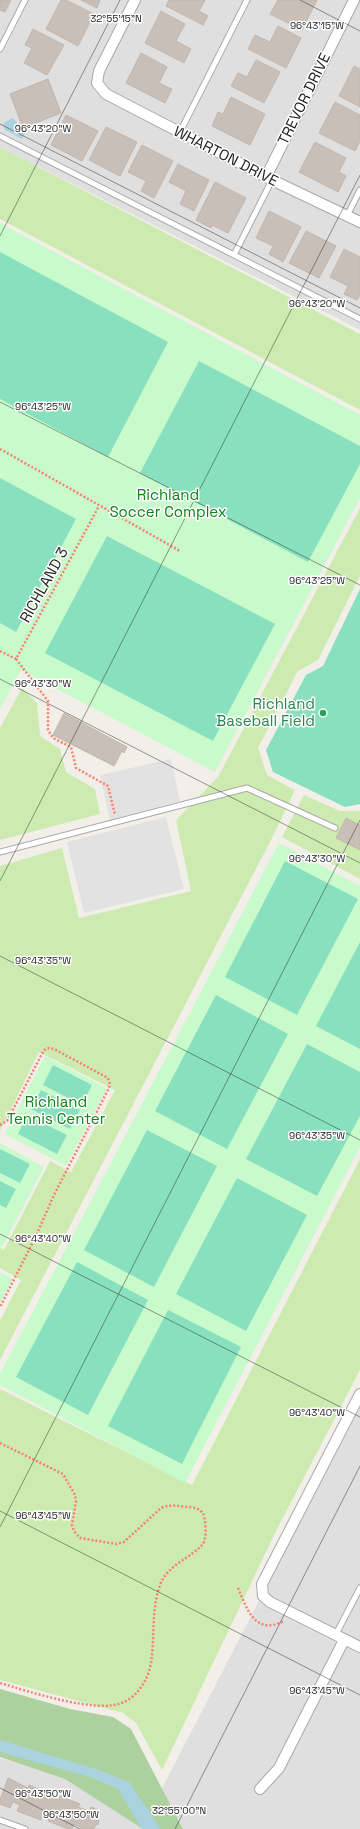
<svg xmlns="http://www.w3.org/2000/svg" width="360" height="1829" viewBox="0 0 360 1829" font-family="'Space Grotesk',sans-serif">
<style>
.residential{fill:#e0dfdf}
.grass{fill:#cdebb0}
.forest{fill:#add19e}
.park{fill:#c8facc}
.pitch{fill:#88e0be}
.parking{fill:#e2e2e2}
.water{fill:#aad3df}
.building{fill:#c7bfb8;stroke:#c4b6ab}
.lines{fill:none;stroke-linecap:round;stroke-linejoin:round}
.service-casing{stroke:#a9a9a9;stroke-width:7}
.minor-casing{stroke:#a9a9a9;stroke-width:12}
.path{stroke:#fa8072;stroke-width:2.5;stroke-dasharray:2 2;stroke-linecap:butt}
.service{stroke:#fff;stroke-width:5}
.minor{stroke:#fff;stroke-width:10}
.ticks{fill:none;stroke:#222;stroke-width:1;stroke-opacity:0.45}
.leisure-dot{fill:#2e9e5b;stroke:#fff;stroke-width:1.5}
.labels{text-anchor:middle;stroke-width:3;stroke-linejoin:round;paint-order:stroke}
.street-label{font-size:15px;fill:#222;stroke:#fff}
.park-label{font-size:15px;fill:#0c8416;stroke:#fff}
.leisure-label{font-size:15px;fill:#27864d;stroke:#fff;text-anchor:end}
.ticks-label{font-size:10px;text-anchor:middle;fill:#222;stroke:#fff;stroke-width:3;stroke-linejoin:round;paint-order:stroke}
</style>
<rect width="100%" height="100%" fill="#f2efe9"/>
<path class="residential" d="M 0,0 L 360,0 L 360,330 L 0,147 Z
M 360,1405 L 360,1829 L 0,1829 L 0,1758 L 154,1804 Z"/>
<path class="grass" d="M 0,147 L 360,334 L 360,410 L 0,219 Z
M 360,508 L 360,576 L 318,660 L 298,671 L 258,748 L 267,775 L 295,790 L 273,836 L 0,1360 L 0,1321 L 21,1280 L 0,1268 L 0,1248 L 4,1250 L 50,1161 L 71,1172 L 115,1090 L 39,1052 L 0,1131 L 0,866 L 62,848 L 79,918 L 191,891 L 176,820 L 218,777 Z
M 22,688 L 37,703 L 40,736 L 60,749 L 66,772 L 95,789 L 100,814 L 0,840 L 0,728 Z
M 304,795 L 340,811 L 360,811 L 360,879 L 282,837 Z
M 360,1159 L 360,1370 L 276,1531 L 162,1770 L 136,1723 L 123,1713 L 0,1680 L 0,1389 L 192,1485 Z"/>
<path class="forest" d="M 0,1689 L 70,1709 L 113,1717 L 131,1729 L 183,1829 L 143,1829 L 65,1779 L 0,1757 Z"/>
<path class="park" d="M 0,223 L 360,415 L 360,498 L 215,772 L 21,670 L 0,709 Z
M 279,843 L 360,886 L 360,1147 L 185,1483 L 0,1385 L 0,1374 Z
M 45,1056 L 107,1088 L 66,1166 L 5,1134 Z
M 0,1143 L 44,1167 L 2,1247 L 0,1246 Z
M 0,1272 L 13,1279 L 0,1304 Z"/>
<path class="pitch" d="M 0,252 L 168,342 L 108,457 L 0,399 Z
M 199,361 L 360,446 L 360,464 L 308,562 L 140,473 Z
M 0,478 L 76,519 L 16,632 L 0,623 Z
M 107,536 L 275,624 L 213,741 L 45,653 Z
M 360,589 L 360,804 L 345,807 L 273,772 L 266,750 L 306,675 L 323,666 Z
M 285,861 L 358,899 L 297,1015 L 225,977 Z
M 360,942 L 360,1049 L 316,1026 Z
M 216,995 L 288,1034 L 227,1149 L 155,1111 Z
M 307,1044 L 360,1072 L 360,1116 L 317,1196 L 246,1159 Z
M 53,1065 L 92,1085 L 82,1105 L 43,1085 Z
M 41,1090 L 80,1110 L 70,1129 L 31,1109 Z
M 27,1115 L 67,1135 L 57,1154 L 18,1134 Z
M 147,1130 L 217,1166 L 154,1287 L 84,1250 Z
M 0,1149 L 30,1164 L 20,1183 L 0,1173 Z
M 237,1178 L 307,1215 L 246,1331 L 176,1294 Z
M 0,1181 L 16,1189 L 6,1208 L 0,1205 Z
M 77,1262 L 148,1300 L 88,1415 L 16,1377 Z
M 168,1310 L 241,1347 L 182,1464 L 108,1426 Z"/>
<path class="parking" d="M 171,759 L 180,801 L 110,820 L 100,775 Z
M 166,817 L 184,889 L 84,913 L 67,842 Z"/>
<path class="water" d="M 13,118 L 21,128 L 27,131 L 22,139 L 5,130 L 3,123 Z
M 0,1740 L 99,1770 L 129,1782 L 161,1829 L 142,1829 L 118,1789 L 90,1777 L 0,1752 Z"/>
<path class="building" d="M 0,0 L 11,0 L 5,12 L 0,10 Z
M 61,0 L 66,0 L 94,14 L 78,46 L 46,29 Z
M 81,0 L 100,0 L 97,8 Z
M 169,0 L 205,0 L 199,11 L 208,16 L 203,25 L 166,6 Z
M 278,0 L 317,0 L 302,30 L 270,14 Z
M 161,11 L 185,24 L 176,41 L 191,49 L 184,63 L 145,43 Z
M 278,26 L 301,38 L 286,68 L 248,49 L 255,35 L 270,42 Z
M 33,29 L 64,45 L 47,75 L 24,63 L 32,48 L 25,45 Z
M 141,53 L 167,67 L 159,83 L 172,89 L 165,103 L 126,83 Z
M 256,60 L 280,72 L 264,103 L 231,86 L 238,73 L 247,77 Z
M 354,66 L 360,69 L 360,107 L 339,96 Z
M 48,79 L 61,113 L 23,128 L 10,94 Z
M 231,97 L 265,114 L 250,145 L 212,126 L 218,112 L 223,114 Z
M 335,102 L 360,115 L 360,141 L 355,151 L 319,133 Z
M 66,115 L 98,131 L 82,161 L 51,145 Z
M 106,127 L 137,142 L 120,176 L 89,160 Z
M 315,142 L 346,158 L 339,172 L 346,176 L 338,192 L 299,172 Z
M 142,145 L 173,161 L 154,198 L 141,191 L 146,181 L 128,172 Z
M 178,164 L 209,180 L 194,211 L 180,204 L 186,191 L 169,182 Z
M 215,182 L 246,198 L 228,233 L 212,225 L 211,228 L 196,220 Z
M 269,211 L 301,227 L 283,262 L 269,254 L 273,246 L 256,238 Z
M 306,231 L 336,246 L 319,278 L 289,263 Z
M 344,249 L 360,257 L 360,295 L 357,300 L 344,294 L 348,286 L 330,277 Z
M 64,713 L 127,747 L 124,753 L 122,751 L 114,766 L 53,735 Z
M 346,818 L 360,825 L 360,850 L 336,838 Z
M 8,1778 L 28,1788 L 29,1785 L 49,1793 L 47,1796 L 59,1800 L 60,1796 L 80,1804 L 78,1807 L 89,1811 L 91,1807 L 100,1811 L 97,1819 L 99,1820 L 98,1825 L 96,1824 L 94,1829 L 80,1829 L 81,1827 L 74,1824 L 72,1829 L 68,1829 L 48,1821 L 50,1816 L 43,1814 L 41,1820 L 17,1811 L 20,1805 L 13,1802 L 10,1808 L 0,1804 L 0,1800 Z"/>
<g class="lines">
<defs>
<path id="service" d="M 0,49 L 25,0
M 180,132 L 247,0
M 0,136 L 360,319
M 347,216 L 360,190
M 234,255 L 272,180
M 0,852 L 247,788 L 335,828
M 335,1636 L 360,1588
M 0,1820 L 25,1829"/>
<path id="minor" d="M 135,0 L 99,71 L 97,83 L 106,94 L 272,180 L 360,222
M 266,177 L 354,0
M 360,1394 L 262,1584 L 263,1596 L 270,1602 L 360,1647
M 260,1789 L 279,1768 L 344,1640"/>
</defs>
<use href="#service" class="service-casing"/>
<use href="#minor" class="minor-casing"/>
<path class="path" d="M 0,449 L 180,551
M 0,651 L 16,659 L 99,506
M 16,659 L 48,701 L 48,730 L 53,738 L 71,747 L 76,768 L 108,786 L 115,815
M 0,1125 L 7,1121 L 44,1050 L 49,1048 L 54,1049 L 108,1078 L 110,1084 L 109,1088 L 54,1195 L 35,1238 L 0,1307
M 0,1443 L 63,1474 L 75,1495 L 76,1501 L 72,1525 L 74,1531 L 80,1538 L 116,1544 L 124,1542 L 161,1508 C 170,1504 179,1506 188,1507 C 193,1507 198,1508 202,1512 C 206,1516 207,1539 203,1544 C 190,1559 168,1564 160,1585 C 151,1610 155,1638 151,1663 C 148,1679 139,1695 124,1702 C 98,1715 28,1691 0,1683
M 238,1588 C 247,1609 255,1636 284,1621"/>
<use href="#service" class="service"/>
<use href="#minor" class="minor"/>
</g>
<path class="ticks" d="M 300,0 L 360,31M 0,124 L 360,308M 0,236 L 120,0M 0,402 L 360,585M 0,679 L 360,863M 0,881 L 360,175M 0,956 L 360,1140M 0,1234 L 360,1417M 0,1511 L 360,1695M 0,1527 L 360,820M 0,1788 L 80,1829M 175,1829 L 360,1466"/>
<circle class="leisure-dot" cx="323" cy="713" r="4"/>
<g class="labels">
<g class="street-label">
<text transform="translate(304 99) rotate(-64)" y="5">TREVOR DRIVE</text>
<text transform="translate(226 156) rotate(27)" y="5">WHARTON DRIVE</text>
<text transform="translate(44 585) rotate(-61)" y="5">RICHLAND 3</text>
</g>
<g class="park-label">
<text x="168" y="500">Richland<tspan x="168" dy="17">Soccer Complex</tspan></text>
<text x="56" y="1107">Richland<tspan x="56" dy="17">Tennis Center</tspan></text>
</g>
<g class="leisure-label">
<text x="315" y="709">Richland<tspan x="315" dy="17">Baseball Field</tspan></text>
</g>
</g>
<g class="ticks-label">
<text x="116" y="22">32°55'15"N</text>
<text x="317" y="29">96°43'15"W</text>
<text x="43" y="132">96°43'20"W</text>
<text x="317" y="307">96°43'20"W</text>
<text x="43" y="410">96°43'25"W</text>
<text x="317" y="584">96°43'25"W</text>
<text x="43" y="687">96°43'30"W</text>
<text x="317" y="862">96°43'30"W</text>
<text x="43" y="964">96°43'35"W</text>
<text x="317" y="1139">96°43'35"W</text>
<text x="43" y="1242">96°43'40"W</text>
<text x="317" y="1416">96°43'40"W</text>
<text x="43" y="1519">96°43'45"W</text>
<text x="317" y="1694">96°43'45"W</text>
<text x="43" y="1797">96°43'50"W</text>
<text x="179" y="1814">32°55'00"N</text>
<text x="71" y="1818">96°43'50"W</text>
</g>
</svg>
